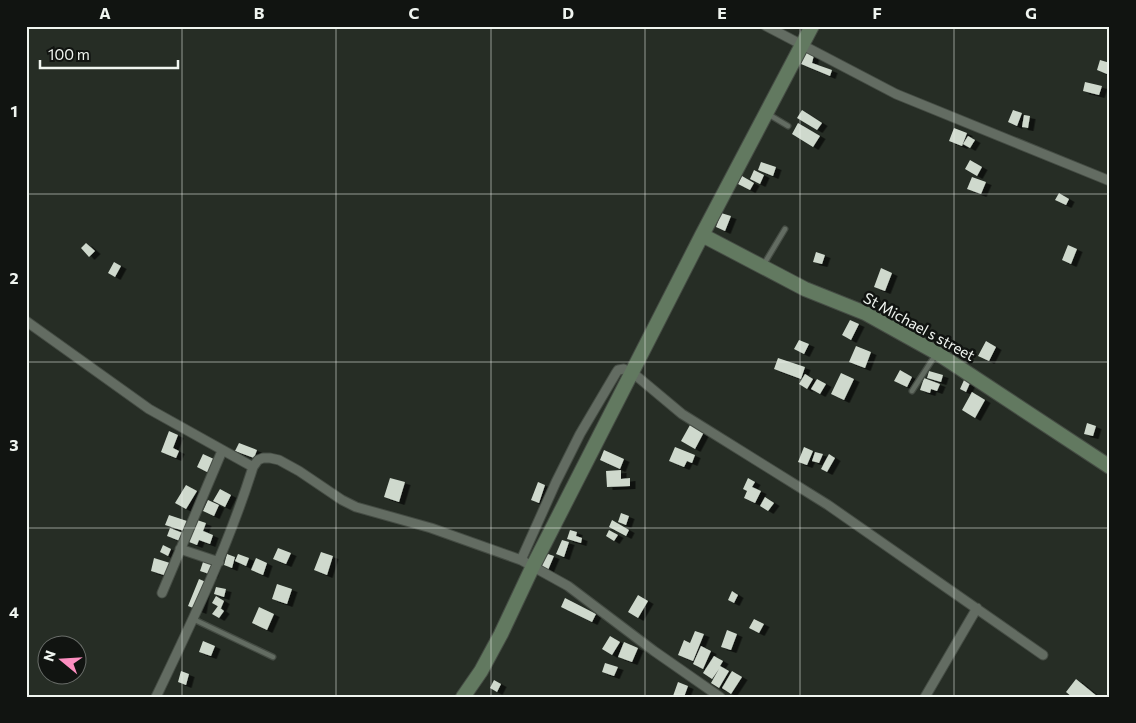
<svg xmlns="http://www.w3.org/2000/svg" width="1136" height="723" viewBox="0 0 1136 723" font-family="Commissioner,sans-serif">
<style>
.building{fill:#cfd9cd;filter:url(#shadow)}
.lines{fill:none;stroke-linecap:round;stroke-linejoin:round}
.lane-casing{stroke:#454c44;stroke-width:7}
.street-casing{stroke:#454c44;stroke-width:11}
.secondary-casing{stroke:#454c44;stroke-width:16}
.lane{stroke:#636c62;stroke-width:4.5}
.street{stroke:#636c62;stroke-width:9}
.secondary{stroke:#627960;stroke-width:14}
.grid{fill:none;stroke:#f0f5f0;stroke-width:1;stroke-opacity:0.55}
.labels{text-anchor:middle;stroke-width:5;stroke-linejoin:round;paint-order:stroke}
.street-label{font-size:15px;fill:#f0f5f0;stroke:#111411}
.neatline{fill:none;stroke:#f0f5f0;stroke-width:2}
.grid-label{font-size:16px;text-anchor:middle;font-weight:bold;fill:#f0f5f0}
</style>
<defs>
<filter id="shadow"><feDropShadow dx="5.5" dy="3" stdDeviation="0" flood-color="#0009"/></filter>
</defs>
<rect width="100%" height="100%" fill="#262d25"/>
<path class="building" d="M 805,52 L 814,55 L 812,63 L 832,70 L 830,76 L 801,64 Z
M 1100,60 L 1110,63 L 1107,74 L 1097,70 Z
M 1085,82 L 1102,86 L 1099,95 L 1083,91 Z
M 802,110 L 822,123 L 817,130 L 797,118 Z
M 1013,110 L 1022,113 L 1017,126 L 1008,122 Z
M 1024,115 L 1030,116 L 1028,128 L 1022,127 Z
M 798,123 L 820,136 L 813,147 L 792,134 Z
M 954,128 L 967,133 L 962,146 L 949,141 Z
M 968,136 L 975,140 L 970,148 L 963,144 Z
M 970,160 L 982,167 L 977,176 L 965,169 Z
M 761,162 L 776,167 L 773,176 L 758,170 Z
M 754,170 L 764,175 L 760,184 L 750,179 Z
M 742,176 L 754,183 L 750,190 L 738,184 Z
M 972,177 L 986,182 L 981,194 L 967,189 Z
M 1059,193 L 1069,199 L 1066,205 L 1055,200 Z
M 721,213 L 731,216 L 725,231 L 716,227 Z
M 86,243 L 95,251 L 89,257 L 81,248 Z
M 1068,245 L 1077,249 L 1071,264 L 1062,260 Z
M 816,252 L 825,255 L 822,264 L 813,262 Z
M 114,262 L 121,266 L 115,277 L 108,273 Z
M 881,268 L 892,273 L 885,291 L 874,287 Z
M 850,320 L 859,324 L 851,340 L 842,335 Z
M 799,340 L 809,344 L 804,354 L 794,349 Z
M 986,341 L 996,347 L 989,361 L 978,356 Z
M 856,346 L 871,352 L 865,368 L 849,362 Z
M 778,358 L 805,367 L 801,379 L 774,369 Z
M 900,370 L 912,377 L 907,387 L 894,381 Z
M 929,371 L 943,375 L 941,382 L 927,378 Z
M 841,373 L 854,379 L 844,400 L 831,394 Z
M 805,374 L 813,379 L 807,389 L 799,384 Z
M 924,378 L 940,384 L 937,391 L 931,389 L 930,393 L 920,390 Z
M 817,379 L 826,384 L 820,394 L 811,389 Z
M 964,380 L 970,383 L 966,392 L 960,389 Z
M 972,392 L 985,400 L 975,418 L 962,410 Z
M 1087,423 L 1096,426 L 1093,436 L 1084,434 Z
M 690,425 L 704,432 L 695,449 L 681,441 Z
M 169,431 L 178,435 L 173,448 L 179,451 L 176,458 L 161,452 Z
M 239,443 L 257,450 L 254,458 L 235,451 Z
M 675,447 L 695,455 L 692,463 L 687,461 L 684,467 L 669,461 Z
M 804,447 L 813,451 L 807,465 L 798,462 Z
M 604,450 L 624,459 L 620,469 L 600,460 Z
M 815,452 L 823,454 L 819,463 L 812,461 Z
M 203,454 L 216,460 L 209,473 L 197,467 Z
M 829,454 L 835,458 L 827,472 L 821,469 Z
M 621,470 L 621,479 L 630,478 L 630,486 L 607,487 L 606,471 Z
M 390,478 L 405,482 L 399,502 L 384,497 Z
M 748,478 L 755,482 L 752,487 L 761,491 L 755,503 L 744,498 L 747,491 L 743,489 Z
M 538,482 L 545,485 L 539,503 L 531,500 Z
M 186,485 L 197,491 L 186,509 L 175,503 Z
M 220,489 L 231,495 L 225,507 L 213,501 Z
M 765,497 L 774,503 L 768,511 L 760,506 Z
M 208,500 L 219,505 L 214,516 L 203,511 Z
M 621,513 L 629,516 L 626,525 L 618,522 Z
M 169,515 L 187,521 L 184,531 L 165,525 Z
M 197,520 L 206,523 L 203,531 L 213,535 L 210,544 L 199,540 L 197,545 L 189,542 Z
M 612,520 L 629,530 L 626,536 L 609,527 Z
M 170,528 L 183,533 L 180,541 L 167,536 Z
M 570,530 L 577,532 L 576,536 L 582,538 L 581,543 L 567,539 Z
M 609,530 L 618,535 L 614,541 L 606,536 Z
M 562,540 L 569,542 L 564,557 L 556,554 Z
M 163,545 L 171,549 L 168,556 L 160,552 Z
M 278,548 L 291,553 L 286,564 L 273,559 Z
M 321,552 L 333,556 L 327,575 L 314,570 Z
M 545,553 L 554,556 L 548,570 L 540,567 Z
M 227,554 L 235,557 L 232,568 L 224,565 Z
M 238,554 L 249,558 L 246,566 L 235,561 Z
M 154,558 L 170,563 L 167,576 L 151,571 Z
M 256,558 L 267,563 L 263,575 L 251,570 Z
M 204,559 L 216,563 L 212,575 L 200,571 Z
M 199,579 L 206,582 L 201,611 L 188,606 Z
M 277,584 L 292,589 L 287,604 L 272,599 Z
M 216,587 L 226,589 L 224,597 L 214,594 Z
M 732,591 L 738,595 L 734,603 L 728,600 Z
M 638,595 L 648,601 L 638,618 L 628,612 Z
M 216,596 L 224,601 L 221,608 L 212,603 Z
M 565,598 L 596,614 L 592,622 L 561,607 Z
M 218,606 L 224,611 L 219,618 L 212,614 Z
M 259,607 L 274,614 L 267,630 L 252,623 Z
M 754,619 L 764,624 L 759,633 L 749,628 Z
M 727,630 L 737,634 L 731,650 L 721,647 Z
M 695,631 L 704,634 L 693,661 L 678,655 L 684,640 L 690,643 Z
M 610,636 L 620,642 L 612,655 L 602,649 Z
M 203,641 L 215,646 L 211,656 L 199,652 Z
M 624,642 L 638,648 L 632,662 L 618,657 Z
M 701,646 L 711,651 L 703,669 L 693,664 Z
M 714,656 L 723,661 L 720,666 L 729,671 L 719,688 L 711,683 L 719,669 L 712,679 L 703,673 Z
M 605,663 L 618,667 L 614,676 L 602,672 Z
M 181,671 L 189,674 L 186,685 L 178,682 Z
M 732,671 L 742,677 L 731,694 L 722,688 Z
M 1076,679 L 1098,697 L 1072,697 L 1066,692 Z
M 494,680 L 501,684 L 497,692 L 490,688 Z
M 678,682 L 688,686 L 684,697 L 673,696 Z"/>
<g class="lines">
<defs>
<path id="lane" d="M 768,114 L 788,126
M 764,264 L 785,229
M 912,391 L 936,354
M 193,619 L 273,657"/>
<path id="street" d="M 766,26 L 896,94 L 1110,181
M 26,321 L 149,409 L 253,467 L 258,460 L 263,458 L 270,458 L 279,460 L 299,471 L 342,500 L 356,507 L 431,528 L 521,560 L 568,586 L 654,651 L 720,697
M 180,549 L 219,562
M 521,560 L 556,482 L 580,434 L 616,373 L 618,370 L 624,369 L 633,373 L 682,414 L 828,505 L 1043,655
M 162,593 L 222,451
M 156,697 C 192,622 228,547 253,467
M 925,697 L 977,608"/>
<path id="secondary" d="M 702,235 L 805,289 L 865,313 L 937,353 L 1110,467
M 463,697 L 481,671 L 501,634 L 533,566 L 702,235 L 812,26"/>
</defs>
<use href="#lane" class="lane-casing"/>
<use href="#street" class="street-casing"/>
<use href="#secondary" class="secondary-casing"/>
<use href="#lane" class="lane"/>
<use href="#street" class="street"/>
<use href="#secondary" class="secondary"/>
</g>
<path class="grid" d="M 182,26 L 182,697M 336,26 L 336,697M 491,26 L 491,697M 645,26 L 645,697M 800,26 L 800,697M 954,26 L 954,697M 26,194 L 1110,194M 26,362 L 1110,362M 26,528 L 1110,528"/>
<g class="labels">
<g class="street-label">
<text transform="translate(919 327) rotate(29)" y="5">St Michael s street</text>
</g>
</g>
<rect width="1136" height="723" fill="none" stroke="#111411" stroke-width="55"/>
<g transform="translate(62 660) rotate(288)"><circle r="24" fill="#111411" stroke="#6a6e6a"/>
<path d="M0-4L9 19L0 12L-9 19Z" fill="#fd8fc1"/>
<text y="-8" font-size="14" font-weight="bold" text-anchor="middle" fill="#f0f5f0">N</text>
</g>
<path d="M40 60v8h138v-8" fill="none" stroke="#f0f5f0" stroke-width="2.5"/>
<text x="48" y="60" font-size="15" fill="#f0f5f0" stroke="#111411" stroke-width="4" paint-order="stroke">100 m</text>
<rect x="28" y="28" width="1080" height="668" class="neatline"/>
<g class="grid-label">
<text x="105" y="19">A</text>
<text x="259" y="19">B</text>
<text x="414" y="19">C</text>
<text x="568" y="19">D</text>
<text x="722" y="19">E</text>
<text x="877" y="19">F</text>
<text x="1031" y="19">G</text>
<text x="14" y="117">1</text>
<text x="14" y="284">2</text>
<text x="14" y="451">3</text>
<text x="14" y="618">4</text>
</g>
</svg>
